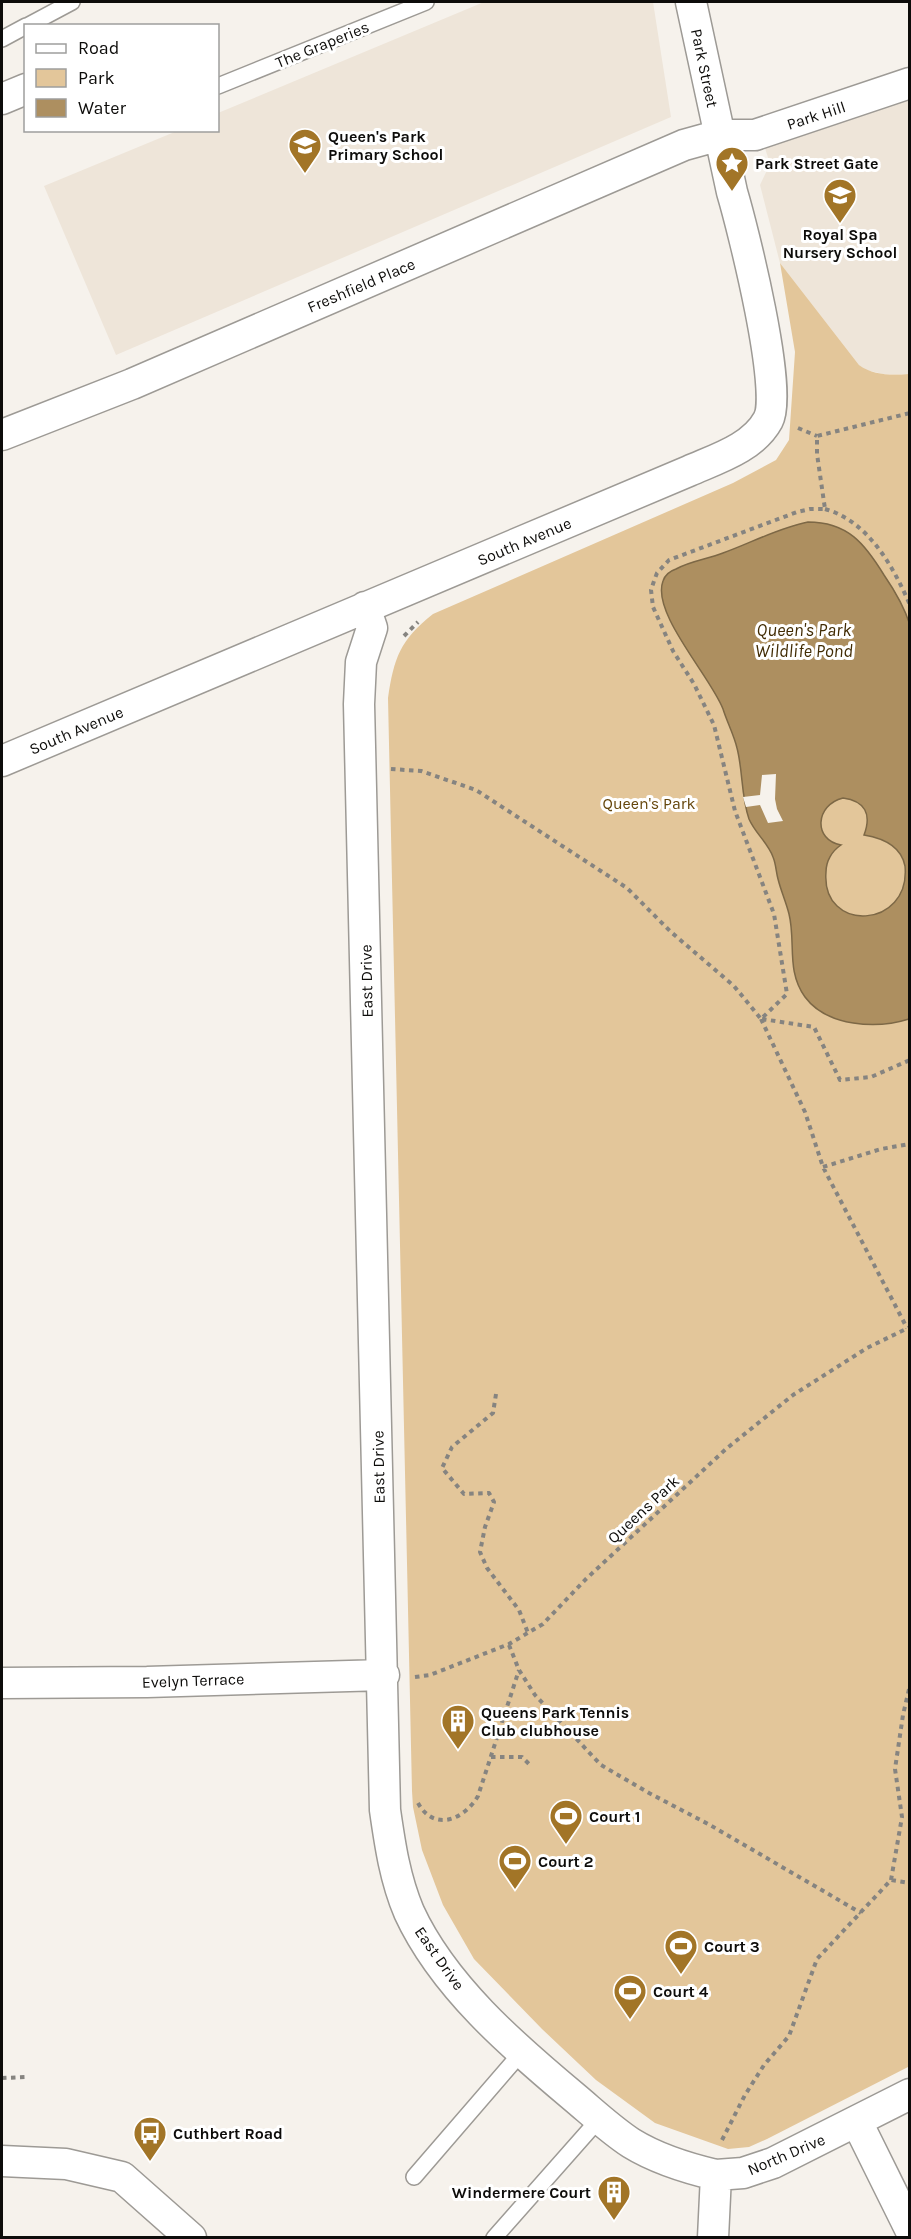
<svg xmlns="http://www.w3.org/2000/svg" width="911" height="2239" viewBox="0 0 911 2239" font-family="Karla,sans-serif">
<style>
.built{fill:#eee5d9}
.green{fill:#e3c69a}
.water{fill:#ad8f60;stroke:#7d6846;stroke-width:1.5;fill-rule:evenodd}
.pier{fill:#f6f2ec}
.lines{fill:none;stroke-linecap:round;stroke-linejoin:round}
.lane-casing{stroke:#9d9a95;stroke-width:18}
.street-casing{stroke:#9d9a95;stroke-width:33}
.path{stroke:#868480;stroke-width:4;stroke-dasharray:4.5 4.5;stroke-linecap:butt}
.lane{stroke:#fff;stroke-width:15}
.street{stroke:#fff;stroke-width:30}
.labels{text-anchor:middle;stroke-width:6;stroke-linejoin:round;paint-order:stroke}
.street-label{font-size:16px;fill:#0d0c0a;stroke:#fff}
.poi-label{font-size:16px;font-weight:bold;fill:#0d0c0a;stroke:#fff;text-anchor:start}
.park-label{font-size:16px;fill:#65460b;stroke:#fff}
.water-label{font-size:18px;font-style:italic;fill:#412b03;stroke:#fff}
</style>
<rect width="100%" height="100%" fill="#f6f2ec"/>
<path class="built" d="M 484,2 L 653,2 L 671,117 L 116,355 L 44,186 L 177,131 L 218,130 L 218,113 Z
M 909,98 L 909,374 L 883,374 L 866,370 L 859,365 L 780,263 L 760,185 L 770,164 L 765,148 Z"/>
<path class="green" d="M 780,263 L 859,365 C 874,376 892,375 909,374 L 910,2066 L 767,2139 L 749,2147 L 728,2149 L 655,2123 L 596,2080 L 542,2029 L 474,1959 L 443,1905 L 422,1850 L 413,1807 L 412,1791 L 388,698 C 394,658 400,640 433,614 L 733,483 L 776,460 L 789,440 L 795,352 Z"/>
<path class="water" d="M 808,522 C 848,522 865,544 884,575 C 895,591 904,606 910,625 L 909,1019 C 877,1029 827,1027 805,997 C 786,971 796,942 789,914 C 786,902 781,891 778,879 C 776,872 776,864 773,857 C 768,843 755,833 749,819 C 741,796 743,771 737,748 C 734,735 727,722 723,709 C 711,677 651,613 663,581 C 665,575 670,571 676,569 C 690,561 708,559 723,553 C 751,543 778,528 808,522 ZM 843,798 C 865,801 872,814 864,835 C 882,838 901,845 905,866 C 911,929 821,934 826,872 C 826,861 832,851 841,845 C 813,840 815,805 843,798 Z"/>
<path class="pier" d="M 776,774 L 775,799 L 777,809 L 783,821 L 768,823 L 760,805 L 746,807 L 743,797 L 760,795 L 762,775 Z"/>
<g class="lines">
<defs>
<path id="lane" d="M 27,26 L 72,2
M 2,39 L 26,26
M 218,86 L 426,2
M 414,2177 L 521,2053
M 494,2238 L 600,2118"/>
<path id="street" d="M 2,99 L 26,89
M 2,435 L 132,384 L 684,145 L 720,135 L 755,135 L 910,83
M 365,607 L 372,628 L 361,662 L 359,704 L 385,1810 C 390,1845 395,1879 409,1912 C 443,1986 513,2046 574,2097 C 593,2113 611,2130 631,2143 C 657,2159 686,2168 716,2175
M 2,761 L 689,471 C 716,459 753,448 768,420 C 784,392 743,229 732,192 L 691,2
M 2,1683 L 147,1682 L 384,1675
M 857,2122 L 910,2229
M 2,2161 L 66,2164 L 122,2177 L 191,2238
M 713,2238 L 716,2175 L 743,2173 L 773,2163 L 910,2094"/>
</defs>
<use href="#lane" class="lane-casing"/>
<use href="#street" class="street-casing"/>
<path class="path" d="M 798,428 L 817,436
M 825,509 C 868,521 893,566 910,605
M 404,636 L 418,622
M 391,769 L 421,771 L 476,790 L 627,888 L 671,932 L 734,986 L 761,1019 L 787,994 L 774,914 L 735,811 L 714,725 L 694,684 L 673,651 L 653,607 L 651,590 L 654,581 L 657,573 L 669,560 L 797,512 L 810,509 L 825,509 L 817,454 L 817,436 L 910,413
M 761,1019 L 805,1112 L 823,1167 L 907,1328
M 762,1019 L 814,1027 L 840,1080 L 871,1077 L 910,1060
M 823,1167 L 881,1149 L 910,1144
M 496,1394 L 493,1413 L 452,1447 L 442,1468 L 464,1494 L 489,1493 L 494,1502 L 485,1527 L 480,1552 L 487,1568 L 519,1610 L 528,1633
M 509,1645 L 519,1670 L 535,1695 L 601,1765 L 649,1793 L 710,1825 L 861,1913
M 415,1677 L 430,1675 L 509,1644 L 543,1624 L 586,1579 L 726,1449 L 793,1395 L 867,1348 L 910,1327
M 491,1757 L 522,1757 L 529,1764
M 418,1803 C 434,1832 464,1820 478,1796 L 519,1670
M 891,1880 L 902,1817 L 895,1769 L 903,1715 L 910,1685
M 2,2078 L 27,2077
M 722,2140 L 745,2095 L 764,2065 L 789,2036 L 817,1959 L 891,1880 L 910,1883"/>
<use href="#lane" class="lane"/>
<use href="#street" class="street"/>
</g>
<defs>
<symbol id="school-pin" viewBox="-11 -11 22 30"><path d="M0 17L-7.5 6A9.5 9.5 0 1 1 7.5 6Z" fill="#a27527" stroke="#fff"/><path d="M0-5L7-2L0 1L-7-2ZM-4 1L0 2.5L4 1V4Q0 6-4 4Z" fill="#fff"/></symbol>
<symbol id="sight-pin" viewBox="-11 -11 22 30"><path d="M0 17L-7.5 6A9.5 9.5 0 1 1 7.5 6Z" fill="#a27527" stroke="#fff"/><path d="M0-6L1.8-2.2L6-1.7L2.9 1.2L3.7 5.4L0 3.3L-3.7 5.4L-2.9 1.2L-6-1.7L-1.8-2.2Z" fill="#fff"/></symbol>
<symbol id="building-pin" viewBox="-11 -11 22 30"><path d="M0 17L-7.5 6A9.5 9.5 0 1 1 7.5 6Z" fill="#a27527" stroke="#fff"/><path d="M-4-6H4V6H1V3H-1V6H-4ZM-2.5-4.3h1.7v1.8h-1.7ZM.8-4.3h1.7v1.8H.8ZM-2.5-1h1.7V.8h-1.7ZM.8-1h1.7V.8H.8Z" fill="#fff"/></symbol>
<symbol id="stadium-pin" viewBox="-11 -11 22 30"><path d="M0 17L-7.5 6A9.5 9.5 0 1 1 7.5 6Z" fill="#a27527" stroke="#fff"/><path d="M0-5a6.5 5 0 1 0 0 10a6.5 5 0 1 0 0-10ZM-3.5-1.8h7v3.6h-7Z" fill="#fff"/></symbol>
<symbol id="bus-pin" viewBox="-11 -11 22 30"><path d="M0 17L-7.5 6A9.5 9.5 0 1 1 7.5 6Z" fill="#a27527" stroke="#fff"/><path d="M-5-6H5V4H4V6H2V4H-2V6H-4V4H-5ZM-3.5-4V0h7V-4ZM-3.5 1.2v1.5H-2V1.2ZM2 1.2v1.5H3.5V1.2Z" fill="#fff"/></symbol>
</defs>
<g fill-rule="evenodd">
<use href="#school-pin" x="286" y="126" width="38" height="52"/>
<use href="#sight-pin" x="713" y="144" width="38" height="52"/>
<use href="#school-pin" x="821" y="176" width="38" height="52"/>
<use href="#building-pin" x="439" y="1702" width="38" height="52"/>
<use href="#stadium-pin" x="547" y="1797" width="38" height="52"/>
<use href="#stadium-pin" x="496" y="1842" width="38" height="52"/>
<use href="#stadium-pin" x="662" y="1927" width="38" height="52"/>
<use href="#stadium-pin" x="611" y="1972" width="38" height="52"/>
<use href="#bus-pin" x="131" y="2114" width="38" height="52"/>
<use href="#building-pin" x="595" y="2173" width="38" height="52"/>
</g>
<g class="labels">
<g class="street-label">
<text transform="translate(322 44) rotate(-22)" y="6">The Graperies</text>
<text transform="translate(705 68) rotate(78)" y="6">Park Street</text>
<text transform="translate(816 115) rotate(-18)" y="6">Park Hill</text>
<text transform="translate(361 285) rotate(-23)" y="6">Freshfield Place</text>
<text transform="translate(524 541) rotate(-23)" y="6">South Avenue</text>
<text transform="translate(76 730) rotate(-23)" y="6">South Avenue</text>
<text transform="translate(366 981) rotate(-91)" y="6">East Drive</text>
<text transform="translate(378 1467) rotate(-91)" y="6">East Drive</text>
<text transform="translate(643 1509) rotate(-43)" y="6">Queens Park</text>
<text transform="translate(193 1680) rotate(-2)" y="6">Evelyn Terrace</text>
<text transform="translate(440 1958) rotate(55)" y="6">East Drive</text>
<text transform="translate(786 2154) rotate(-23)" y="6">North Drive</text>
</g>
<g class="poi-label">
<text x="328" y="142">Queen's Park<tspan x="328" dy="18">Primary School</tspan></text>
<text x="755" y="169">Park Street Gate</text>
<text x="840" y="240" text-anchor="middle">Royal Spa<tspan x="840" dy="18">Nursery School</tspan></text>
<text x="481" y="1718">Queens Park Tennis<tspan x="481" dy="18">Club clubhouse</tspan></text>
<text x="589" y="1822">Court 1</text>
<text x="538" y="1867">Court 2</text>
<text x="704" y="1952">Court 3</text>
<text x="653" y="1997">Court 4</text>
<text x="173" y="2139">Cuthbert Road</text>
<text x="591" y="2198" text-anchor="end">Windermere Court</text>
</g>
<g class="park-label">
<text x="649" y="809">Queen's Park</text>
</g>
<g class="water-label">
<text x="804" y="636">Queen's Park<tspan x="804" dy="21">Wildlife Pond</tspan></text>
</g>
</g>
<rect width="911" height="2239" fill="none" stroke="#0d0c0a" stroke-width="6"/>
<rect x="24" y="24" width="195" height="108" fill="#ffffff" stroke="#9e9e9d" stroke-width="1.5"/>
<rect x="36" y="44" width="30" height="9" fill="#ffffff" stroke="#9e9e9d" stroke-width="1.5"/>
<text x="78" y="54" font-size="18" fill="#0d0c0a">Road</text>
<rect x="36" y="69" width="30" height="18" fill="#e3c69a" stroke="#9e9e9d" stroke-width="1.5"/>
<text x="78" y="84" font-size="18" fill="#0d0c0a">Park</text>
<rect x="36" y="99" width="30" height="18" fill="#ad8f60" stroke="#9e9e9d" stroke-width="1.5"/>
<text x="78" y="114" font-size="18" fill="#0d0c0a">Water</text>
</svg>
